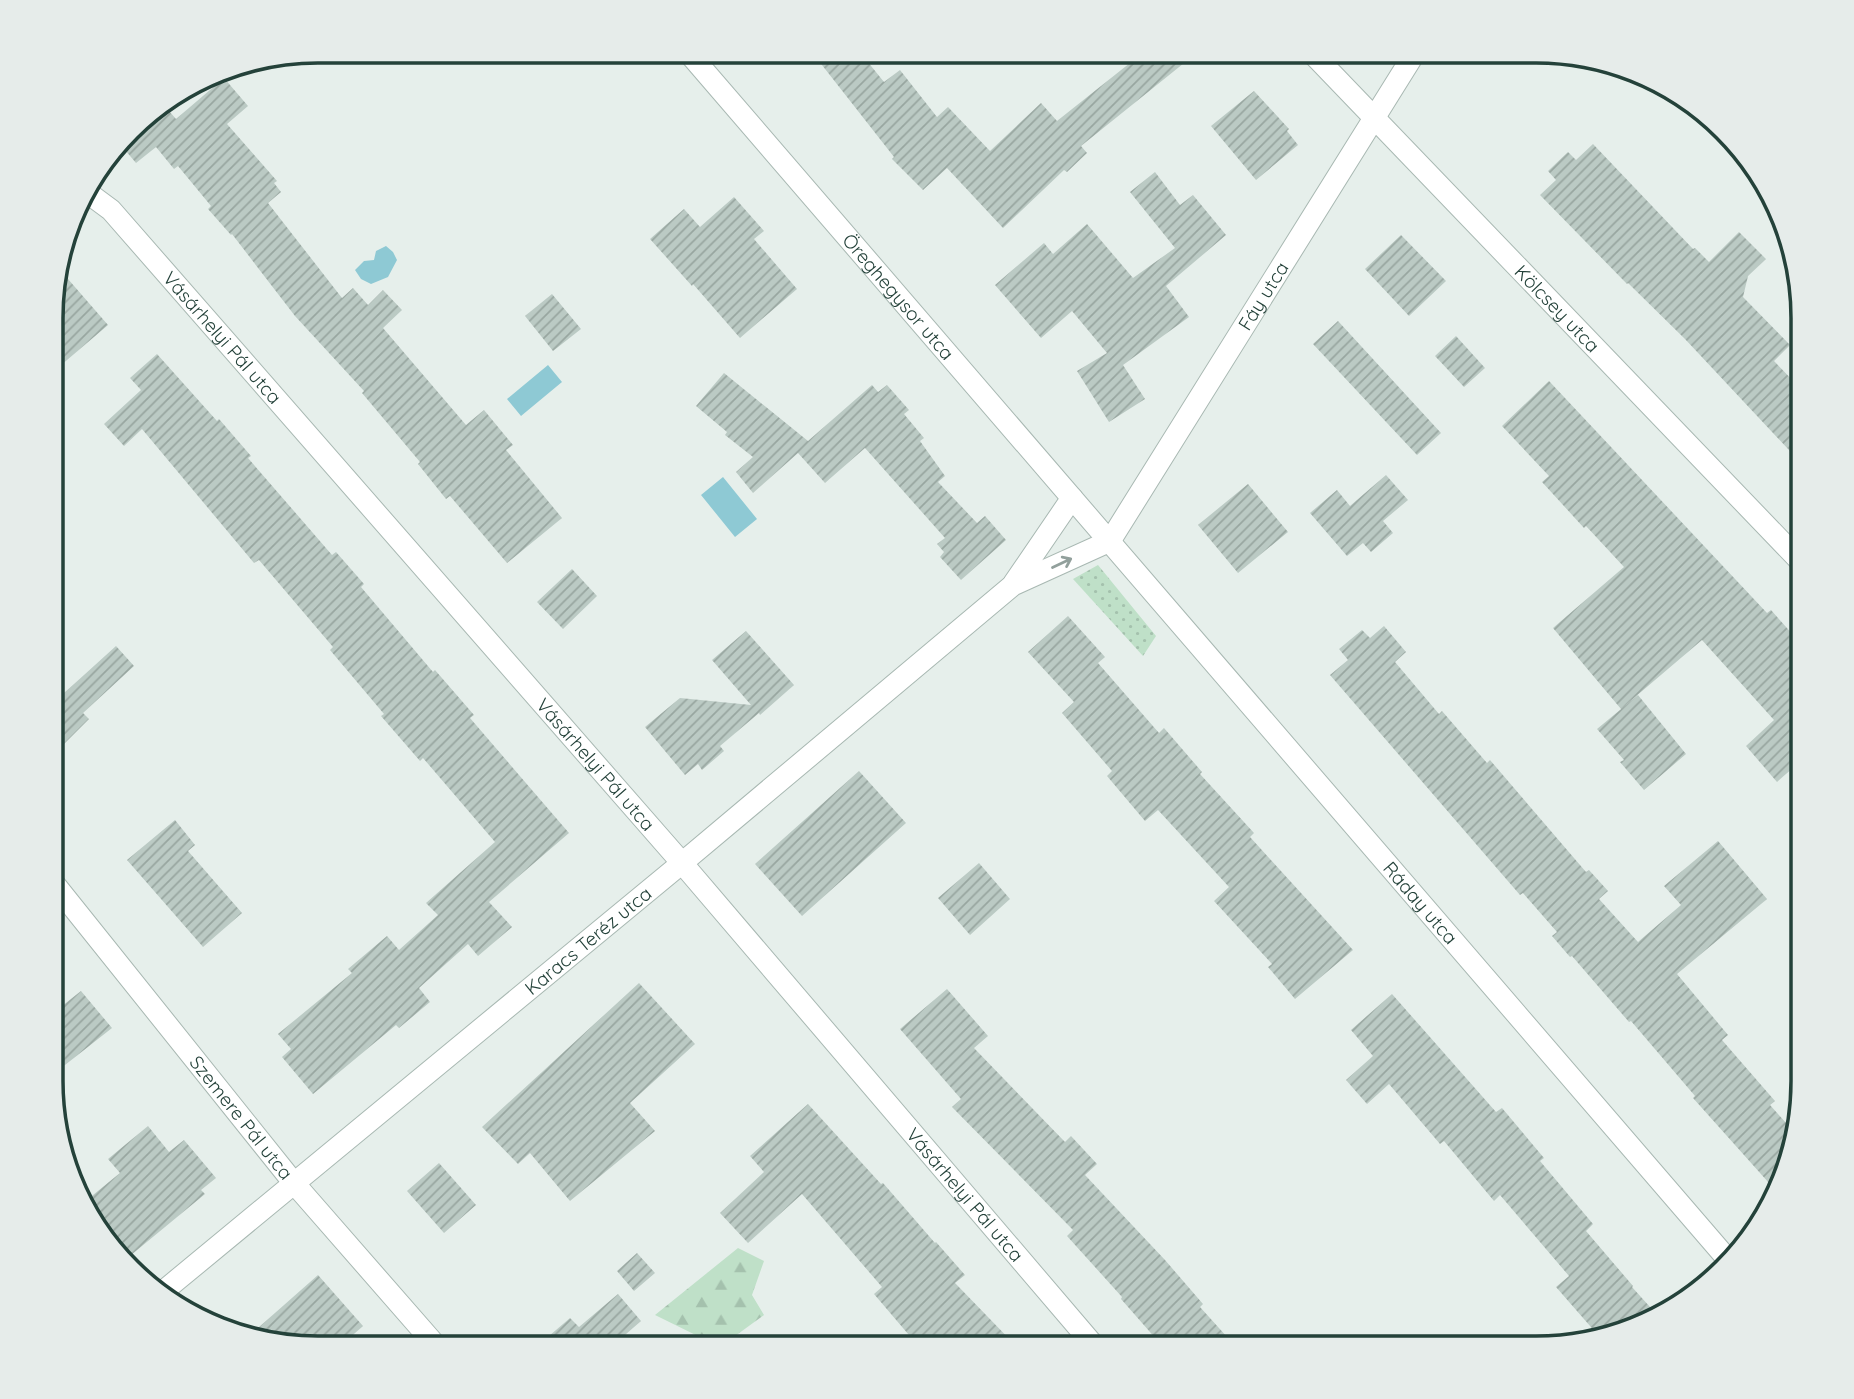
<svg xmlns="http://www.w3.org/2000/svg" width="1854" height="1399" viewBox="0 0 1854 1399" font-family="Quicksand,sans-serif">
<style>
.grass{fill:url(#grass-dots)}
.forest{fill:url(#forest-firs)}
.water{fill:#8ec9d4}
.building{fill:url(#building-hatch)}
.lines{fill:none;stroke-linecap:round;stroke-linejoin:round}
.minor-casing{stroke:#a8b8b2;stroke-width:23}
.minor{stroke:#fff;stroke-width:21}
.oneway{stroke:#92a09c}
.labels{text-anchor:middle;stroke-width:6;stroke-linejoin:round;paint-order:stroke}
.street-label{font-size:19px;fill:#24423a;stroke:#f7fbf9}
.rim{fill:none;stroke:#24423a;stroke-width:3.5}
</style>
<defs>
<pattern id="grass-dots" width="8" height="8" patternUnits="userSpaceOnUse" patternTransform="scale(1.75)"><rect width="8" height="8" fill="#bfe0c8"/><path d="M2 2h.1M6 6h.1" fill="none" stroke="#a4c1ad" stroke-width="1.8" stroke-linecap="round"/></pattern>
<pattern id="forest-firs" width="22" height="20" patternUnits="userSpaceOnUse" patternTransform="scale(1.75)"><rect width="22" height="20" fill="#bfe0c8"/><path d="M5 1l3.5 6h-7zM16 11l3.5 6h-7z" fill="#a4c1ad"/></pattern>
<pattern id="building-hatch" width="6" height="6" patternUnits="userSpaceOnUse" patternTransform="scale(1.75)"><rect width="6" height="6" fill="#bbcac4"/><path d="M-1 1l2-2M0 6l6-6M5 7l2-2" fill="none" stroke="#98a6a0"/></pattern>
</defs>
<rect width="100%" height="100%" fill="#e6efeb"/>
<path class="grass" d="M 1098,565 L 1156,636 L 1143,656 L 1073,579 Z"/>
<path class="forest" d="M 738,1248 L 764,1261 L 752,1295 L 764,1315 L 720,1347 L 655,1315 Z"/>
<path class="water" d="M 386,246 L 393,252 L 397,260 L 388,277 L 371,284 L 361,279 L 355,270 L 364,261 L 374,260 L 376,251 Z
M 548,365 L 562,382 L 521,416 L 507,399 Z
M 723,477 L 757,519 L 735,537 L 701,495 Z"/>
<path class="building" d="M 811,51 L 859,51 L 884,82 L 900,70 L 937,117 L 948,107 L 990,151 L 1041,103 L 1057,121 L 1145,51 L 1199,51 L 1081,146 L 1087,153 L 1067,172 L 1064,170 L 1003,228 L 947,168 L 923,190 L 892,159 L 894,157 Z
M 224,78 L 248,106 L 227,124 L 277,181 L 274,183 L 281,192 L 268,203 L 342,298 L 353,288 L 368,305 L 383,290 L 402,310 L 383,328 L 466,425 L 484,410 L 513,445 L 506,450 L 562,518 L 507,563 L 450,496 L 446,499 L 418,464 L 420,462 L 362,393 L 364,391 L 295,316 L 232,234 L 231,235 L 208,209 L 211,206 L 178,166 L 174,169 L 156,147 L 136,163 L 120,144 L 147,114 L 163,104 L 176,119 Z
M 1254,91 L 1289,129 L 1287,131 L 1298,145 L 1256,180 L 1211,126 Z
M 1593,144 L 1693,249 L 1695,248 L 1709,262 L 1739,232 L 1766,259 L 1748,276 L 1743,297 L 1790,345 L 1774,361 L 1803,391 L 1803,465 L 1685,339 L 1628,283 L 1627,284 L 1540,195 L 1556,180 L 1548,171 L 1568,152 L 1576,160 Z
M 1155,172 L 1180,205 L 1193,195 L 1226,235 L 1166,286 L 1189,317 L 1123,365 L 1145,399 L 1109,422 L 1077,371 L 1107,353 L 1072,311 L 1041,338 L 995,285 L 1044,243 L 1053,254 L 1087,224 L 1133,278 L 1175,248 L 1130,192 Z
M 734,197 L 764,231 L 754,239 L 797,289 L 740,338 L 693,284 L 692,286 L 650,239 L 684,209 L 700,227 Z
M 1401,235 L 1446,281 L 1409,316 L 1365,269 Z
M 68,279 L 108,325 L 53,372 L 53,293 Z
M 552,294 L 581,329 L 553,351 L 525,316 Z
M 1338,321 L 1441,433 L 1417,455 L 1313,344 Z
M 1456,336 L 1485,368 L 1464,387 L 1435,356 Z
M 157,354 L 217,421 L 219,419 L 251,456 L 248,458 L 332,555 L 336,552 L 364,584 L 361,587 L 433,672 L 435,670 L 474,715 L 470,718 L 569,833 L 489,902 L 512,927 L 478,956 L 468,944 L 419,988 L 430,1002 L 399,1028 L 396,1025 L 313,1094 L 282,1057 L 291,1049 L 278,1034 L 352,973 L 348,969 L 387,936 L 399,950 L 438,915 L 426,903 L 495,842 L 423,758 L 420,761 L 381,716 L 384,714 L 330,650 L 333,647 L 259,560 L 254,563 L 142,429 L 124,446 L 104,424 L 141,390 L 130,378 Z
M 724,373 L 808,441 L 872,385 L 878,392 L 887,385 L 909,410 L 904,414 L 924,438 L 920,441 L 945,476 L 938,482 L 977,523 L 985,516 L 1006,540 L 961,580 L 940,557 L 944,552 L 937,544 L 945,538 L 865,448 L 825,483 L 798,453 L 753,493 L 736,472 L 753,457 L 725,435 L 727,432 L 696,406 Z
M 1549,381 L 1767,613 L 1771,610 L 1803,646 L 1803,759 L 1777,782 L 1746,746 L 1774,720 L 1702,640 L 1621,709 L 1553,628 L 1624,567 L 1586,526 L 1584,528 L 1542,482 L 1549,476 L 1502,426 Z
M 1386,475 L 1408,500 L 1383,521 L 1393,533 L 1371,552 L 1363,543 L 1347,556 L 1310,513 L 1337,490 L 1350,506 Z
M 1248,484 L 1288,532 L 1238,573 L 1198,525 Z
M 572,569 L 597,596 L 563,629 L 537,602 Z
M 1068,616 L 1105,657 L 1098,663 L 1159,733 L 1164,728 L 1202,772 L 1200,774 L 1254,833 L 1250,837 L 1353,950 L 1295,999 L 1268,967 L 1272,964 L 1214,901 L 1229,887 L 1158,810 L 1145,821 L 1107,776 L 1112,771 L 1062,713 L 1074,702 L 1028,652 Z
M 1384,626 L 1406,652 L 1395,662 L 1439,714 L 1442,711 L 1487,763 L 1490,760 L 1586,872 L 1589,870 L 1608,891 L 1599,899 L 1638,942 L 1681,905 L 1664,886 L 1718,841 L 1767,899 L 1677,974 L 1728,1035 L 1722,1040 L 1775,1101 L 1770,1105 L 1795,1133 L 1783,1183 L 1777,1192 L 1693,1098 L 1695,1096 L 1631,1021 L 1629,1022 L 1572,956 L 1570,957 L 1552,936 L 1557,932 L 1523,893 L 1520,895 L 1330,675 L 1348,660 L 1339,649 L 1362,630 L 1370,638 Z
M 746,631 L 794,685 L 760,715 L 759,713 L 720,746 L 724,751 L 702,770 L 698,764 L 685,775 L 645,727 L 680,698 L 751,705 L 712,660 Z
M 116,646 L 134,666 L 83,713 L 89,719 L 52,756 L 52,683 L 63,694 Z
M 1638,695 L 1686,754 L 1644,790 L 1620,762 L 1624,760 L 1597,729 Z
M 859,771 L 906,823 L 802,916 L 755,864 Z
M 175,820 L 195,845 L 188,851 L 242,913 L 203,947 L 127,860 Z
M 979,863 L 1010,899 L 970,935 L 938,898 Z
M 639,983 L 695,1044 L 630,1103 L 655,1131 L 570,1201 L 530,1153 L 518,1164 L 482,1127 Z
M 947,989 L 988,1036 L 974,1048 L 1065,1142 L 1071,1136 L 1097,1164 L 1085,1175 L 1165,1260 L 1203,1304 L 1200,1307 L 1237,1348 L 1164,1348 L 1121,1299 L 1122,1297 L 1067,1236 L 1073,1230 L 952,1107 L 961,1099 L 900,1029 Z
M 81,991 L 112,1028 L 51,1076 L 52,1014 Z
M 1392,994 L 1496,1112 L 1502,1108 L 1544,1158 L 1540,1161 L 1593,1224 L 1586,1231 L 1633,1286 L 1632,1287 L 1659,1317 L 1654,1321 L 1597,1334 L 1556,1287 L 1569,1276 L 1500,1195 L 1494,1201 L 1444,1141 L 1440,1144 L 1389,1084 L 1367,1104 L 1346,1080 L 1373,1056 L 1351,1030 Z
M 808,1104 L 881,1184 L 883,1183 L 935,1243 L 936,1242 L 965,1275 L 955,1283 L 1018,1348 L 920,1348 L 874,1294 L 882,1287 L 802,1194 L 748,1243 L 720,1213 L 764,1172 L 750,1156 Z
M 148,1126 L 169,1152 L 184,1140 L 216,1178 L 201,1190 L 205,1194 L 125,1260 L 82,1204 L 120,1173 L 108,1159 Z
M 439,1163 L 476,1205 L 444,1233 L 407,1191 Z
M 637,1253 L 655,1273 L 634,1291 L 617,1271 Z
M 318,1275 L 363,1326 L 338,1348 L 307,1348 L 296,1336 L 287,1344 L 249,1336 Z
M 618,1294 L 641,1321 L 610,1348 L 535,1348 L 570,1318 L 579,1327 Z"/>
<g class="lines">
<defs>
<g id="minor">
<path id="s1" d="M 687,51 L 1730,1262"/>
<path id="s2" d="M 1310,51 L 1803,564"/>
<path id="s3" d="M 84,190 L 111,210 L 682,863 L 1096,1348"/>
<path id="s4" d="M 1110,541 L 1416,51"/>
<path d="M 1014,583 L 1072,498"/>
<path id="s5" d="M 52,881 L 293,1182 L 438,1348"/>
<path id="s6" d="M 160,1294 L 682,863 L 1013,585 L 1110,541"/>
</g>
</defs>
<use href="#minor" class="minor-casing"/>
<use href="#minor" class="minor"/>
</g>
<defs><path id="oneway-shaft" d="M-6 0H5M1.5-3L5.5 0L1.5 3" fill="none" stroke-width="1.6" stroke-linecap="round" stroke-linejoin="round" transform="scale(1.75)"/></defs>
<use class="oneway" href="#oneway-shaft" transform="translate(1062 563) rotate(-25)"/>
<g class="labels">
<g class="street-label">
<text dy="7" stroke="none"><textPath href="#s1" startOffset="324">Öreghegysor utca</textPath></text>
<text dy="7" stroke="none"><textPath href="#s4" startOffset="289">Fáy utca</textPath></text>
<text dy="7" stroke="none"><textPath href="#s2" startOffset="357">Kölcsey utca</textPath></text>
<text dy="7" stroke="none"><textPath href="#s3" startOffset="203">Vásárhelyi Pál utca</textPath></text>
<text dy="7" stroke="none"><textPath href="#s3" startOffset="770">Vásárhelyi Pál utca</textPath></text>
<text dy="7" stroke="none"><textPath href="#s1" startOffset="1124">Ráday utca</textPath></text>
<text dy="7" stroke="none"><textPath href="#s6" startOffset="555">Karacs Teréz utca</textPath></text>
<text dy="7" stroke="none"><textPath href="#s5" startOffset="303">Szemere Pál utca</textPath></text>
<text dy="7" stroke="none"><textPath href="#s3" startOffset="1337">Vásárhelyi Pál utca</textPath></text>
</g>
</g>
<path d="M0 0H1854V1399H0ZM318 63H1536A255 255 0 0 1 1791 318V1081A255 255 0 0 1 1536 1336H318A255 255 0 0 1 63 1081V318A255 255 0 0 1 318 63Z" fill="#e6ecea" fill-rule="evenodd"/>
<path class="rim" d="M318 63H1536A255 255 0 0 1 1791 318V1081A255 255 0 0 1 1536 1336H318A255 255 0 0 1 63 1081V318A255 255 0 0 1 318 63Z"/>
</svg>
